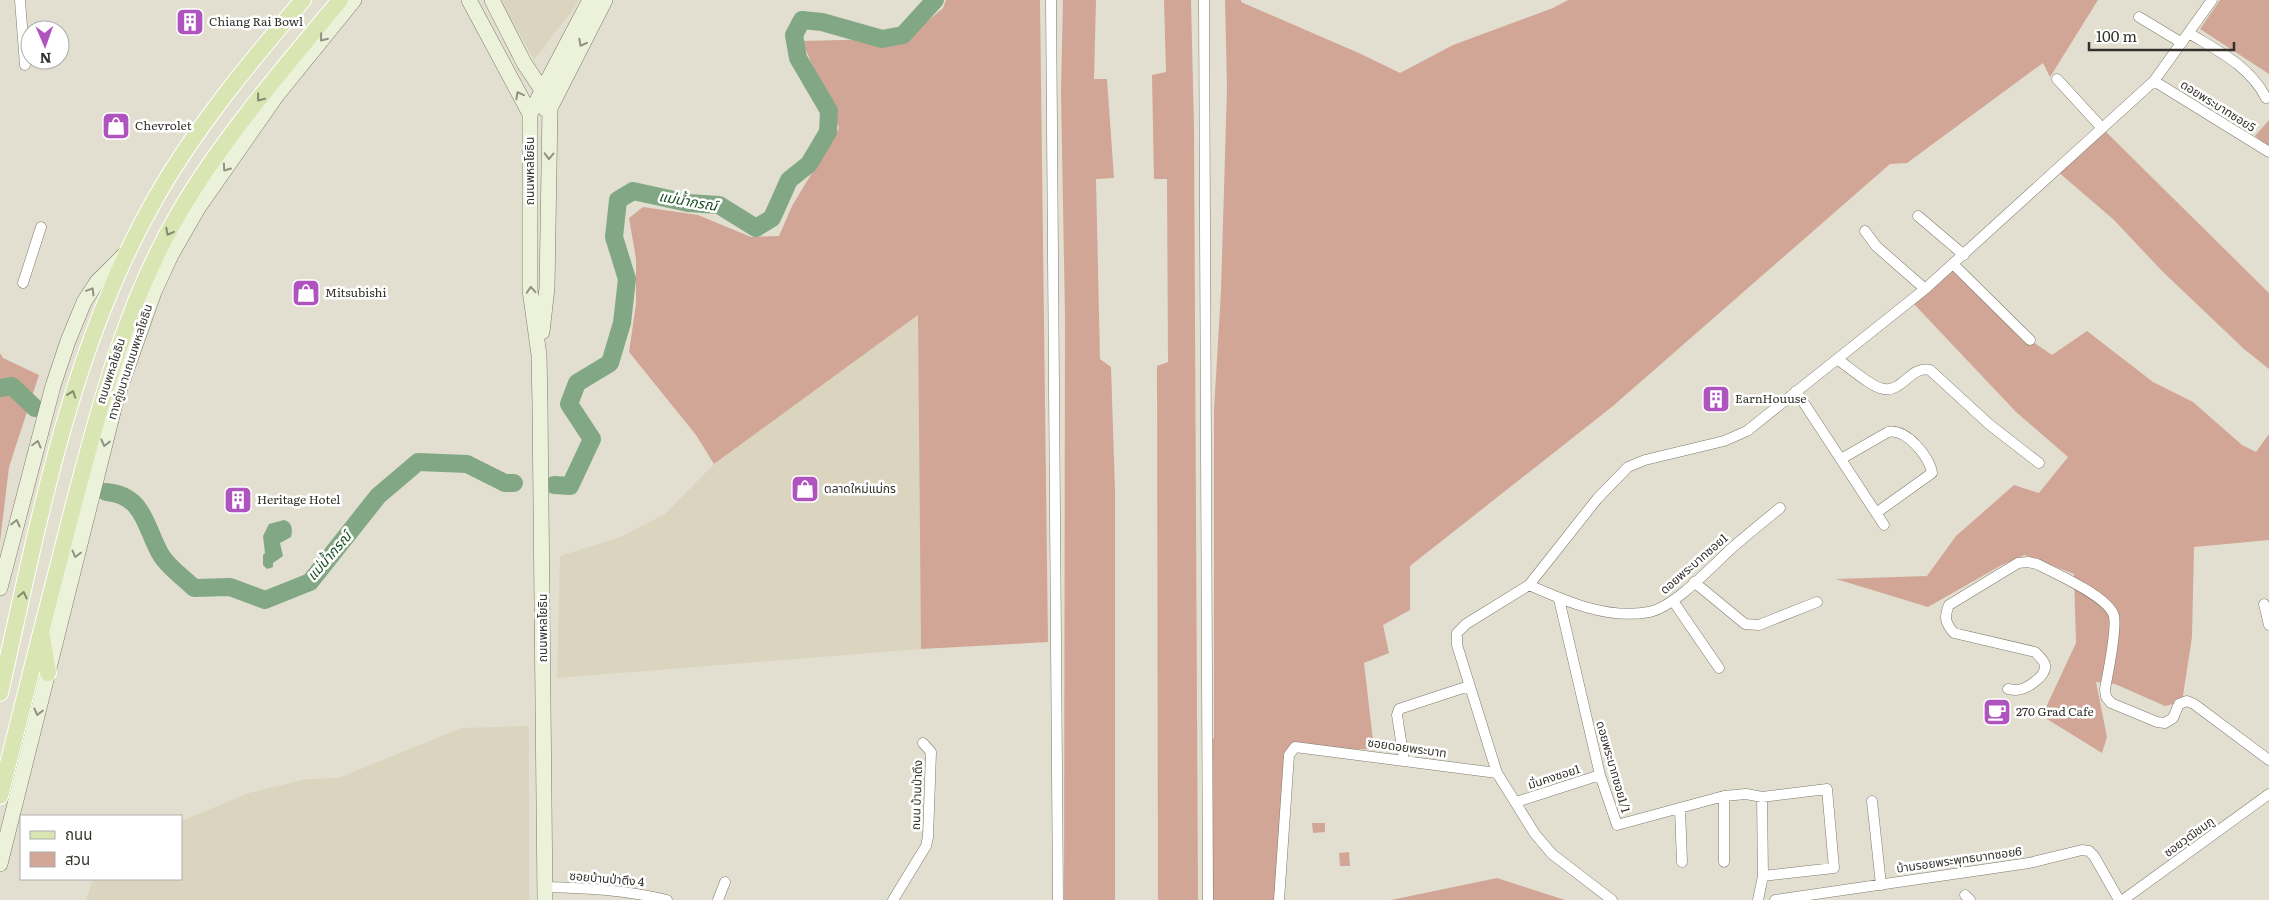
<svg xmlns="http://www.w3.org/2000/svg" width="2269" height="900" viewBox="0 0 2269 900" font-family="Literata,'Noto Sans Thai',serif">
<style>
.built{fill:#dbd5bf}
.green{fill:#d1a697}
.water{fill:#82a784}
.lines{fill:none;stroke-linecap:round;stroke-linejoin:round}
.river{stroke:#82a784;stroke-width:18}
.street-casing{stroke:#7e7a6d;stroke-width:11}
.secondary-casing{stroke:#7e7a6d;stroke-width:16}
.primary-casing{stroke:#fff;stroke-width:18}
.street{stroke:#fff;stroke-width:10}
.secondary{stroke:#ecf2d9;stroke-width:15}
.primary{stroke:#d9e5b2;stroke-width:16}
.oneway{stroke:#909282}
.oneway2{stroke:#868b6f}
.labels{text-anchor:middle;stroke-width:5;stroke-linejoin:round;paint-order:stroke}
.poi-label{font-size:12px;fill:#33312c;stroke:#fff;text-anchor:start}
.street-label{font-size:12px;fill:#33312c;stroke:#fff}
.water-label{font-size:14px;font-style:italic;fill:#174e1f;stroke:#fff}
</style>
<rect width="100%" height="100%" fill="#e3dfd0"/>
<path class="built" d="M 501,0 L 579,0 L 573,10 L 534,60 Z
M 919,314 L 921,649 L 557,678 L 560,556 L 620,537 L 665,514 L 714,464 Z
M 529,726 L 529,900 L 86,900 L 93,879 L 181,879 L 181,821 L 249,793 L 307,779 L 339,778 L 461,728 Z"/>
<path class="green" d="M 946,0 L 1040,0 L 1048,642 L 921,649 L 918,315 L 714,464 L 696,435 L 629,352 L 636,304 L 636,259 L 629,218 L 643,207 L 698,215 L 751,237 L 779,236 L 792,206 L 839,128 L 802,41 L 882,39 L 903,42 L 943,8 Z
M 1063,0 L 1096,0 L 1094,79 L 1107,79 L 1114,178 L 1096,179 L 1100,359 L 1111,367 L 1115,491 L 1115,900 L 1064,900 L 1065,316 L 1061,92 Z
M 1164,0 L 1191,0 L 1194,128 L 1198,900 L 1158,900 L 1157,366 L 1168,362 L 1167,179 L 1154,179 L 1152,75 L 1166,72 Z
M 1225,0 L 1241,0 L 1241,2 L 1361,54 L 1400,73 L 1453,45 L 1553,8 L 1568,0 L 2098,0 L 2050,77 L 2043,63 L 1907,163 L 1890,164 L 1613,406 L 1410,566 L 1410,610 L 1383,625 L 1389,653 L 1364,663 L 1374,749 L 1287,751 L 1279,900 L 1208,900 L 1207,741 L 1214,738 L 1214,410 L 1221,291 L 1227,88 Z
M 2220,0 L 2269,0 L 2269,74 L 2200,29 Z
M 2269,120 L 2269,147 L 2255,136 Z
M 2102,128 L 2269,293 L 2269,369 L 2244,349 L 2162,271 L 2114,220 L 2056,170 Z
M 1957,268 L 2030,340 L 2052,355 L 2087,331 L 2153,382 L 2193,402 L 2242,445 L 2256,452 L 2269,434 L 2269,540 L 2194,547 L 2192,637 L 2182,702 L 2165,706 L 2115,684 L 2096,682 L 2107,737 L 2102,753 L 2042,716 L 2076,643 L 2074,574 L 2025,555 L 2000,566 L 1928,607 L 1836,579 L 1927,576 L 1956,536 L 2014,485 L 2039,493 L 2068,457 L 2016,412 L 1913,303 Z
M 0,353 L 3,358 L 39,375 L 9,467 L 0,542 Z
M 1312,823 L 1325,823 L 1325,832 L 1313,833 Z
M 1349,852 L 1350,866 L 1340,866 L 1339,853 Z
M 1497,878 L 1565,900 L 1391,900 Z"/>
<path class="water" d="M 284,520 C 292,522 293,529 291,537 L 280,543 L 283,556 L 273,563 L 273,567 L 267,569 L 263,565 L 263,555 L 265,553 L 263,536 L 269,524 Z"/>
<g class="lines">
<path class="river" d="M 0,388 L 12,386 L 35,408
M 554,485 L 570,486 L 592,439 L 569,404 L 577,383 L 610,363 L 622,323 L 627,279 L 614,237 L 618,200 L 633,191 L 688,203 L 719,205 L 756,228 L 772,218 L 789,180 L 809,164 L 828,132 L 829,111 L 798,58 L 794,35 L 802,20 L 822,22 L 882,39 L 903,35 L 935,0
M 106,492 C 145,495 145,528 161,555 C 168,567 184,578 194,588 L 230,587 L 265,600 L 310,582 L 378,496 L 418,462 L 467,464 L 505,483 L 514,483"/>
<defs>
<path id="street" d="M 20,0 L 25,65
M 1051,0 L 1058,900
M 1204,0 L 1208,900
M 2139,17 L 2182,43
M 2189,33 C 2218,51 2250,66 2266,98
M 2057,79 L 2102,128
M 2154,81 L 2269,152
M 1918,216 L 1964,255
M 1865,231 L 1876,246 L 1925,289
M 1954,265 L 2030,340
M 23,283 L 41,227
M 1837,359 C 1848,366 1872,388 1884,389 C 1903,392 1911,365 1930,370 L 1990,425 L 2039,463
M 1796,391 L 1884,525
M 1841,459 L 1888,432 C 1906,428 1930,457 1932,473 L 1876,513
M 1694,582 L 1745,624 L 1759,625 L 1817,602
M 1529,585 C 1565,601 1608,620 1649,612 C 1675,607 1713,565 1733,547 C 1748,534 1764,521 1780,508
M 1559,599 L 1600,775 L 1617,825 L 1724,796 L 1746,794 L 1762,797 L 1827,789 L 1834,868 L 1763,876
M 1673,601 L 1719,668
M 2264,604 L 2269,625
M 2008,689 C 2008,689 2015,690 2016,690 C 2026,690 2047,676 2045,665 C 2044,660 2038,655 2035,652 L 1954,633 C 1945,623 1944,617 1949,605 L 2018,563 L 2028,562 L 2037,564 C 2055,573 2109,597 2114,616 C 2117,631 2108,672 2105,689 L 2106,697 L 2111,703 L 2157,722 L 2165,723 L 2173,718 L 2179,704 L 2187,701 L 2194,704 L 2269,760
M 1404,760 L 1397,715 L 1399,709 L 1469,686
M 1724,796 L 1724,862
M 1872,801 L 1881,885
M 1516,802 L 1600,775
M 1680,809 L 1682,862
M 545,887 C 586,888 627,890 667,900
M 1965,895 L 1970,900
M 718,900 L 725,882
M 893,900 L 926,846 L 928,837 L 931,752 L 923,743
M 1279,900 L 1289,755 L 1295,747 L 1497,773
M 1612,900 L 1552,854 L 1535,834 L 1497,773 L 1457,645 L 1457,633 L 1466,624 L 1529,585 L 1597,499 L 1628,467 L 1645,460 L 1724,441 L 1747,431 L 1925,289 L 2154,81 L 2212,0
M 1758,900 L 1763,876 L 1762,797
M 1775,900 L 2029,863 L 2082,850 L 2089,851 L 2094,856 L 2119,900
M 2123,900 L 2269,794"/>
<path id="secondary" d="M 469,0 L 530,114 L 530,290 L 539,355 L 540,405 L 545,900
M 492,0 L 524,63 L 542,90 L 550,108 L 547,288 L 542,332
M 545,109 L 550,108 L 605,0
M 530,114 L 590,0
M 0,588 L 53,386 L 68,341 L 84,302 L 97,282 L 126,253
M 0,864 L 117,396 L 154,292 L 171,255 L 198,208 L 277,95 L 354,0"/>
<path id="primary" d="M 42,636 L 48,673
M 0,693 C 38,527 69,351 154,201 C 195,128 249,63 303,0
M 0,796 C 25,697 49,599 75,500 C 101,401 127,301 180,211 C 225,135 284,68 340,0"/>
</defs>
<use href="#street" class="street-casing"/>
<use href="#secondary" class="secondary-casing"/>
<use href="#primary" class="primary-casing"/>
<use href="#street" class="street"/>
<use href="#secondary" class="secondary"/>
<use href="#primary" class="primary"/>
</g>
<defs><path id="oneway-chevron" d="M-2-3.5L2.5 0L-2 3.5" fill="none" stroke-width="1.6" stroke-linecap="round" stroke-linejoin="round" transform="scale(1.25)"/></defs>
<g class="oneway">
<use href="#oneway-chevron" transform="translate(323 38) rotate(129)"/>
<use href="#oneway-chevron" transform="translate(582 43) rotate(118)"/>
<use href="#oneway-chevron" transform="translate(519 95) rotate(-118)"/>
<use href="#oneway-chevron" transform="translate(549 156) rotate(91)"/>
<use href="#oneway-chevron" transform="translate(226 168) rotate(125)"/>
<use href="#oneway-chevron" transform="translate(531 290) rotate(-94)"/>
<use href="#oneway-chevron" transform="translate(91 291) rotate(-59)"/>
<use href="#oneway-chevron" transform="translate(105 443) rotate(104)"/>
<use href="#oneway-chevron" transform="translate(37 444) rotate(-75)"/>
<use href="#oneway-chevron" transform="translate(16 523) rotate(-76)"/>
<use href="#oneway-chevron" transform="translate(76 554) rotate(105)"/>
<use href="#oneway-chevron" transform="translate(38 712) rotate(104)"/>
</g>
<g class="oneway2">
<use href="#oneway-chevron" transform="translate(260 98) rotate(129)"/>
<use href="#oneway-chevron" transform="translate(169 232) rotate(118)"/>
<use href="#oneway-chevron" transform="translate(72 394) rotate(-71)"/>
<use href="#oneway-chevron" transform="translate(23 595) rotate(-77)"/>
</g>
<defs>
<symbol id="building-square" viewBox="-11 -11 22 22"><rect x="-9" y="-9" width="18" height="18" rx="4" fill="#af54bf" stroke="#fff"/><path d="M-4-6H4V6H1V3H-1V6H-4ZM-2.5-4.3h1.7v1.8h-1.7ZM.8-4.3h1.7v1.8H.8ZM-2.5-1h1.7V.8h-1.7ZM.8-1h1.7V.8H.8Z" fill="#fff"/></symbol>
<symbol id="shop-square" viewBox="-11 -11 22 22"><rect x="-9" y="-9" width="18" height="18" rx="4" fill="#af54bf" stroke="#fff"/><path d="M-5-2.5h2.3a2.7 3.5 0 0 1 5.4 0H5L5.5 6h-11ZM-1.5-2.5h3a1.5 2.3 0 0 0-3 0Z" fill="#fff"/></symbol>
<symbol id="cafe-square" viewBox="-11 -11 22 22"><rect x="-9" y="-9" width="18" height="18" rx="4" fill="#af54bf" stroke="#fff"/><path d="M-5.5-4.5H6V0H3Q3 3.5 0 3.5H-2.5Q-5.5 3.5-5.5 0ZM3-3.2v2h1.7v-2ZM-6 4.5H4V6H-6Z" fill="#fff"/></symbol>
</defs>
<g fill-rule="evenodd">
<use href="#building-square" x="174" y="6" width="32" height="32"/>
<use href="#shop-square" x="100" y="110" width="32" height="32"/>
<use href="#shop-square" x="290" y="277" width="32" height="32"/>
<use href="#building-square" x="1700" y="383" width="32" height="32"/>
<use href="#shop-square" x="789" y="473" width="32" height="32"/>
<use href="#building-square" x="222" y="484" width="32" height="32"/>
<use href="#cafe-square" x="1981" y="696" width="32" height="32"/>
</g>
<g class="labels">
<g class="poi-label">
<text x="209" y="26">Chiang Rai Bowl</text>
<text x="135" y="130">Chevrolet</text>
<text x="325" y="297">Mitsubishi</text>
<text x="1735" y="403">EarnHouuse</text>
<text x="824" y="493">ตลาดใหม่แม่กร</text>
<text x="257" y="504">Heritage Hotel</text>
<text x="2016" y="716">270 Grad Cafe</text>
</g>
<g class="street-label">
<text transform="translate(2218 106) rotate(32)" y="4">ดอยพระบาทซอย5</text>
<text transform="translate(530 171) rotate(-90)" y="4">ถนนพหลโยธิน</text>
<text transform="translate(130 362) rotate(-72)" y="4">ทางคู่ขนานถนนพหลโยธิน</text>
<text transform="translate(111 371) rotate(-72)" y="4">ถนนพหลโยธิน</text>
<text transform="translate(1694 564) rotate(-41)" y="4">ดอยพระบาทซอย1</text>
<text transform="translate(543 628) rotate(-90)" y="4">ถนนพหลโยธิน</text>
<text transform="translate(1407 748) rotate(8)" y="4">ซอยดอยพระบาท</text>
<text transform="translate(1613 767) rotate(74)" y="4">ดอยพระบาทซอย1/1</text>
<text transform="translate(1554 777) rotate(-18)" y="4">มั่นคงซอย1</text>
<text transform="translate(917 795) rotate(-88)" y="4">ถนน บ้านป่าตึง</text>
<text transform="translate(2189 837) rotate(-36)" y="4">ซอยวุฒิชมภู</text>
<text transform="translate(1959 860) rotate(-8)" y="4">บ้านรอยพระพุทธบาทซอย6</text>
<text transform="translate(607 879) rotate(5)" y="4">ซอยบ้านป่าตึง 4</text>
</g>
<g class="water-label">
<text transform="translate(688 201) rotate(10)" y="5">แม่น้ำกรณ์</text>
<text transform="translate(329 556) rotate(-49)" y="5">แม่น้ำกรณ์</text>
</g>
</g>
<rect x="20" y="815" width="162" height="65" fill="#ffffff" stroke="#adadab"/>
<rect x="30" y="831" width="25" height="8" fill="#d9e5b2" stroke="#adadab"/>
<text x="65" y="840" font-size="15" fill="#33312c">ถนน</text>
<rect x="30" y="852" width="25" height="15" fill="#d1a697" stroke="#adadab"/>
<text x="65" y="865" font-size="15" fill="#33312c">สวน</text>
<g transform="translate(45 45) rotate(178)"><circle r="24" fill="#ffffff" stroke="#adadab"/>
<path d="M0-4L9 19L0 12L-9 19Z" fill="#af54bf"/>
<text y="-8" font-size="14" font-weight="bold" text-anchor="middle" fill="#33312c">N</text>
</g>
<path d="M2089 42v8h145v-8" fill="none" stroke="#33312c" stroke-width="2.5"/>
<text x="2096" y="42" font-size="15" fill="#33312c" stroke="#ffffff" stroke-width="4" paint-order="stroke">100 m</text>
</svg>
